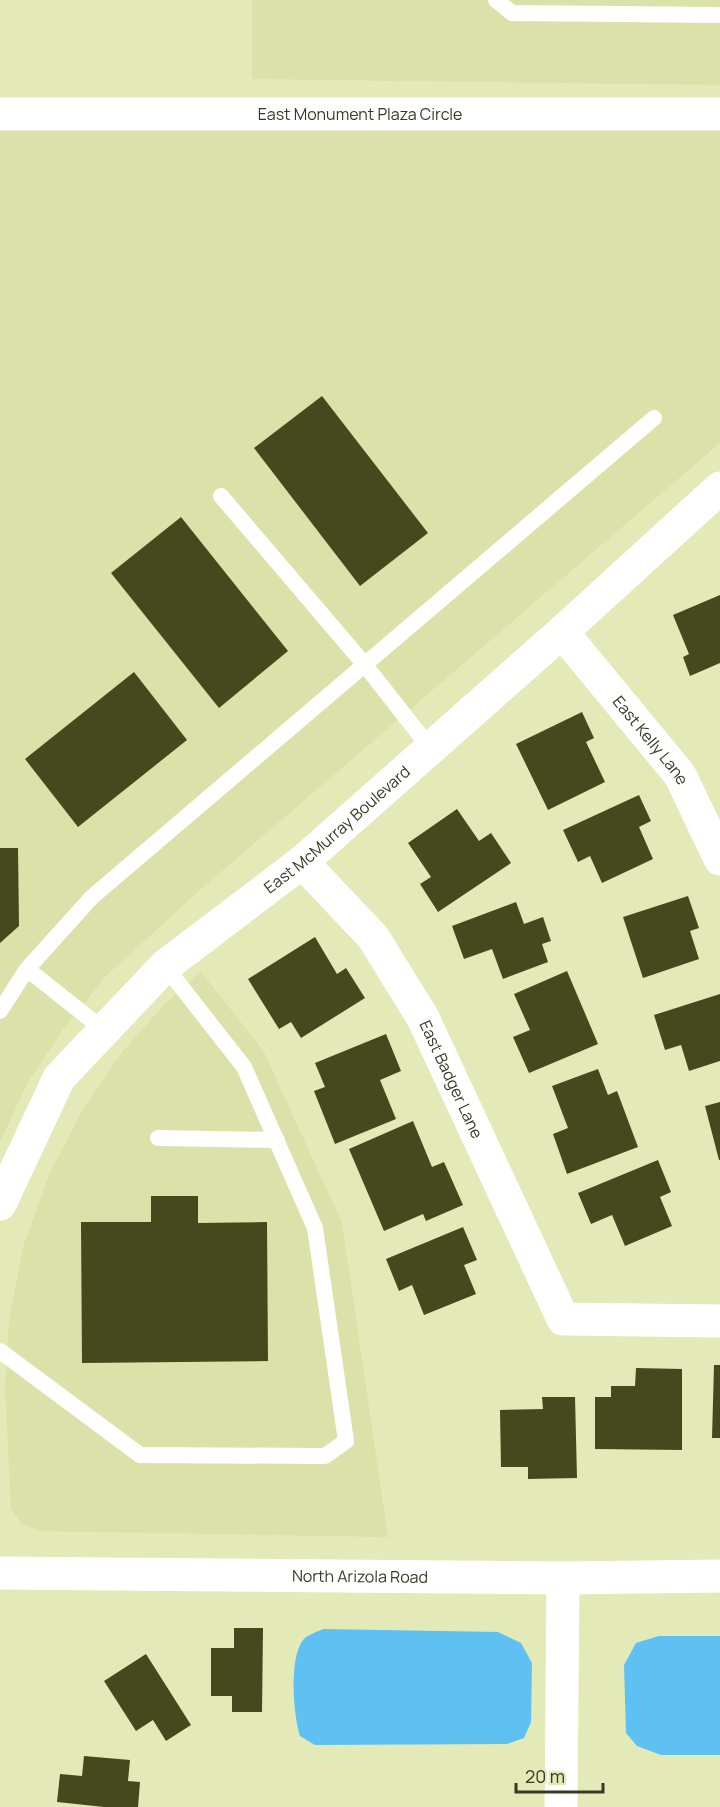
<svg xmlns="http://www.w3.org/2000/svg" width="720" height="1807" viewBox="0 0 720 1807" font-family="Manrope,sans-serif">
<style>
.built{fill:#dbe1a8}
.water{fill:#5fc1f1}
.building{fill:#46491d}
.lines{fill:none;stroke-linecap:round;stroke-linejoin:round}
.service{stroke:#fff;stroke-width:16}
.minor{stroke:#fff;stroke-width:33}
.tertiary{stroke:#fff;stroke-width:33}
.labels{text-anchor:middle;stroke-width:6;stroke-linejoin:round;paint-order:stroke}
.street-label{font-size:16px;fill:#373925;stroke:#e4e9b8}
</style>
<rect width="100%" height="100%" fill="#e4e9b8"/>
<path class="built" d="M 252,0 L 720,0 L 720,85 L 252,79 Z
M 0,125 L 720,128 L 720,443 L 200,890 L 107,975 L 64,1028 L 28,1082 L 0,1142 Z
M 201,972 L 263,1050 L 342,1223 L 388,1537 L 40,1531 L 22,1524 L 11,1509 L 5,1388 L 9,1321 L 23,1247 L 49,1175 L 83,1109 L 123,1051 L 165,1004 Z"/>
<path class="water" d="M 323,1629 L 498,1632 L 521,1643 L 532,1663 L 531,1722 L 524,1738 L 507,1744 L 315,1745 L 300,1736 C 293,1715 289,1658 303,1640 C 307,1635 317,1632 323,1629 Z
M 659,1636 L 720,1636 L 720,1755 L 661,1755 L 637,1746 L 626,1733 L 624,1665 L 636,1643 Z"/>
<path class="building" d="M 322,396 L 428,533 L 360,586 L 254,448 Z
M 181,517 L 288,651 L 219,708 L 111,573 Z
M 720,595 L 720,663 L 690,676 L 683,657 L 689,654 L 673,615 Z
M 134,672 L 187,740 L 78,827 L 25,759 Z
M 582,712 L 594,738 L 586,742 L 605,782 L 548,810 L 516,744 Z
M 639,795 L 651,821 L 639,827 L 653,859 L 602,883 L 590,856 L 578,862 L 563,830 Z
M 457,809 L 479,841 L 491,833 L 511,863 L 438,912 L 420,884 L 431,877 L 408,843 Z
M 0,848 L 18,848 L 19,926 L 0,943 Z
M 688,896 L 699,928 L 690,931 L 699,959 L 643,978 L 623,917 Z
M 516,902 L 524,924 L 543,917 L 551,941 L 542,944 L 548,962 L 503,979 L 492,949 L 464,959 L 452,926 Z
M 315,937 L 337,974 L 346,968 L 365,998 L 301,1038 L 291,1022 L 279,1029 L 248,979 Z
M 567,971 L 598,1044 L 529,1073 L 513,1037 L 530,1030 L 514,994 Z
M 720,994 L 720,1061 L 689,1071 L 681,1045 L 665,1050 L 654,1015 Z
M 386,1034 L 401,1071 L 380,1080 L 396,1119 L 335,1144 L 314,1091 L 325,1087 L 315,1063 Z
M 598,1069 L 608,1095 L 617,1091 L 638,1147 L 567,1174 L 553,1134 L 568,1128 L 552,1086 Z
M 720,1102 L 720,1160 L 719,1160 L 705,1106 Z
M 413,1121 L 432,1167 L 444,1162 L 463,1205 L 426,1221 L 423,1214 L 384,1231 L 349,1149 Z
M 658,1160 L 671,1192 L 660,1197 L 672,1226 L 625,1246 L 612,1215 L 591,1224 L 578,1193 Z
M 151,1196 L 198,1196 L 198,1223 L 267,1222 L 268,1361 L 82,1363 L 81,1222 L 151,1222 Z
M 463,1227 L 477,1260 L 464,1265 L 476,1294 L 424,1315 L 412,1285 L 399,1291 L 386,1259 Z
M 714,1365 L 720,1365 L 720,1438 L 712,1438 Z
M 636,1368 L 682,1369 L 682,1450 L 595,1449 L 595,1397 L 611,1397 L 611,1386 L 635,1386 Z
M 542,1397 L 575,1397 L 577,1478 L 528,1479 L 528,1467 L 501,1467 L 500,1410 L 543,1409 Z
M 234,1628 L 263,1628 L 262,1712 L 232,1712 L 232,1696 L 211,1696 L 211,1648 L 234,1648 Z
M 146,1654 L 191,1725 L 166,1741 L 153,1720 L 136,1731 L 104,1681 Z
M 84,1756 L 130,1760 L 128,1781 L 140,1782 L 138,1807 L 104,1807 L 57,1802 L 60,1774 L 82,1776 Z"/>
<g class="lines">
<path class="service" d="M 496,0 L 512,13 L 720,15
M 221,496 L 365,665 L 430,748
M 27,969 L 104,1030
M 0,1011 L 27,969 L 92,897 L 654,418
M 158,1138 L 277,1140
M 0,1351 L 140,1455 L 325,1456 L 346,1441 L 315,1228 L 244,1067 L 165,966"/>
<g class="minor">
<path id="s1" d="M 0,114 L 720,114"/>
<path id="s2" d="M 562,632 L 680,775 L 720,859"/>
<path id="s3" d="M 302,862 L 373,937 L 423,1018 L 563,1319 L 720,1321"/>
<path d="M 561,1807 L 563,1578"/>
</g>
<g class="tertiary">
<path id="s4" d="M 0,1204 L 59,1078 L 165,966 L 302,862 L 562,632 L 720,488"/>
<path id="s5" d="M 0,1573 L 563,1578 L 720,1576"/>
</g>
</g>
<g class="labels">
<g class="street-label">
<text dy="6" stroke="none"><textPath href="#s1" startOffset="360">East Monument Plaza Circle</textPath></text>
<text dy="6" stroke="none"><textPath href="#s2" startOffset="140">East Kelly Lane</textPath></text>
<text dy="6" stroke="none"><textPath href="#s4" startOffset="513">East McMurray Boulevard</textPath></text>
<text dy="6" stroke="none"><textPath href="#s3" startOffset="266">East Badger Lane</textPath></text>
<text dy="6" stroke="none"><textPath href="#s5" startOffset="360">North Arizola Road</textPath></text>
</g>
</g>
<path d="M516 1783v9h87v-9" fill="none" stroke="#373925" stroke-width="3"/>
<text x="525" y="1783" font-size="18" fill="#373925" stroke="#e4e9b8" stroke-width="4.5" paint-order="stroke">20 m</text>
</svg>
